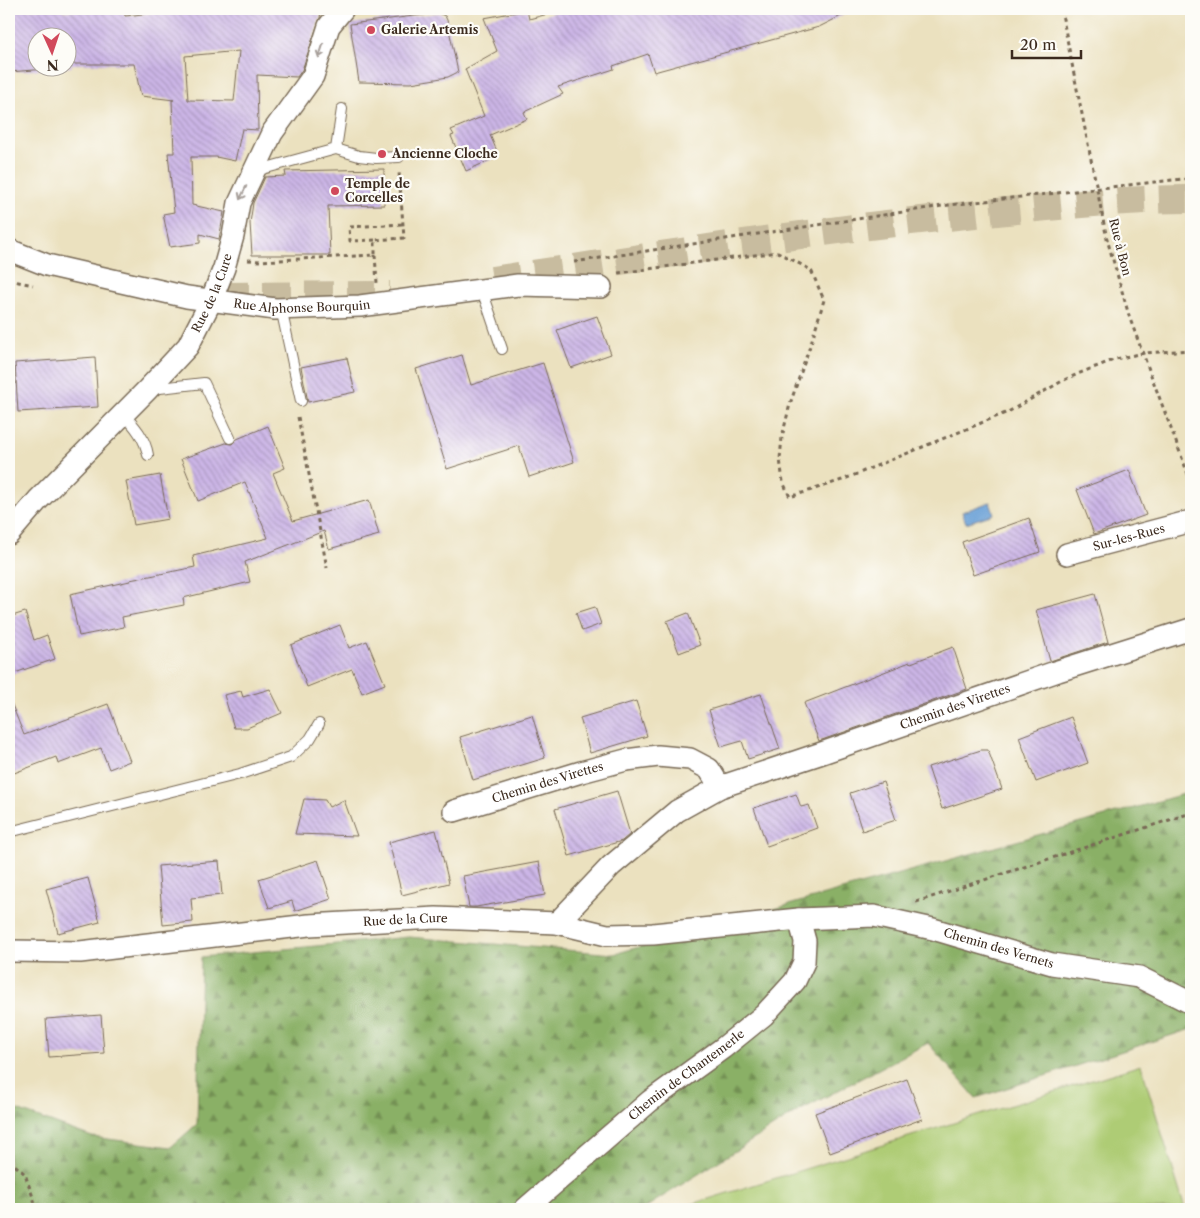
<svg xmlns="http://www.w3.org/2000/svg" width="1200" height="1218" viewBox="0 0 1200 1218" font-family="'Libre Caslon Text',serif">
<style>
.forest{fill:url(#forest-firs);stroke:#626d42}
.park{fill:#aecc74;stroke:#747b49}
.water{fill:#689fd6;stroke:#52647a}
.building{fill:url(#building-back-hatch);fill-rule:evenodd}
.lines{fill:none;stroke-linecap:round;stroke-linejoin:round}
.primary-tunnel{stroke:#c8bc9f;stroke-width:28;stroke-dasharray:28 14;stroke-linecap:butt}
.service-casing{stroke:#796a56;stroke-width:12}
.minor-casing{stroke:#796a56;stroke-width:24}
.path{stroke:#796a56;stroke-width:3;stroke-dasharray:4 4;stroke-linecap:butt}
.service{stroke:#fff;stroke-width:10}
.minor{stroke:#fff;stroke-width:21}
.oneway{stroke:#a79f9a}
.poi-dot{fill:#d1495b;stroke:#fdfcf7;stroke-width:2}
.labels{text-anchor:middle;stroke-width:4.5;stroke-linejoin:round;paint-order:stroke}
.poi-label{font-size:12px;font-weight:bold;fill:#3b2a1e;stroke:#fdfcf7;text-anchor:start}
.street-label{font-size:12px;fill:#3b2a1e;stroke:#fdfcf7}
</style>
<defs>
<pattern id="forest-firs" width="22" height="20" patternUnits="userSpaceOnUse" patternTransform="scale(1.25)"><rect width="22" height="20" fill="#8ab066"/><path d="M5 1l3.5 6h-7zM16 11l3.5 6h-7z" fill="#728f53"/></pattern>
<pattern id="building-back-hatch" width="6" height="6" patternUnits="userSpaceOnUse" patternTransform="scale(1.25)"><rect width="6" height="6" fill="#ccb6e7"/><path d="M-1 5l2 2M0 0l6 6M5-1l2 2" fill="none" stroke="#a794bb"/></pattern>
</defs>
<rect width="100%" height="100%" fill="#fdfcf7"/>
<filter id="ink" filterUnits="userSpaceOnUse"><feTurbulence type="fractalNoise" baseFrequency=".02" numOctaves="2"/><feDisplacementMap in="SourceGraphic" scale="10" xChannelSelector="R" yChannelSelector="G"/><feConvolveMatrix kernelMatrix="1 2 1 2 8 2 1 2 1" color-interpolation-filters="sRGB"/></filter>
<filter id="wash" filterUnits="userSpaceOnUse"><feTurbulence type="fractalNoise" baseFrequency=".0096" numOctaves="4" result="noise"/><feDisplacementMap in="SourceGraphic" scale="20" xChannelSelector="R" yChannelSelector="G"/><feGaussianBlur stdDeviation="1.12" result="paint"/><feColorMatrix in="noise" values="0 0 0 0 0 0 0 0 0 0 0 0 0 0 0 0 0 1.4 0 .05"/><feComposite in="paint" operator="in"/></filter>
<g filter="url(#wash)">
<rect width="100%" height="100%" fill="#ebe1bf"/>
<path class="forest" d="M 1191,792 L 1191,1029 L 976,1098 L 928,1043 L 797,1112 L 643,1209 L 9,1209 L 9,1107 L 92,1137 L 171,1147 L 197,1124 L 201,957 L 409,937 L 614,954 Z"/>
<path class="park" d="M 1141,1065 L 1185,1209 L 676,1209 Z"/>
<path class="water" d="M 990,502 L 994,514 L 966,523 L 962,512 Z"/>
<g id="blocks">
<path class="building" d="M 9,9 L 63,9 L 63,11 L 124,9 L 125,16 L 160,12 L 181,12 L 200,9 L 321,9 L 320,18 L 302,70 L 297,77 L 257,75 L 258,130 L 242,129 L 235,161 L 216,157 L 191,157 L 192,205 L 224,212 L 219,239 L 200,234 L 200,243 L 170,247 L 163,214 L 174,212 L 168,153 L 174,153 L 172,100 L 174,100 L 141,96 L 134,64 L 71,64 L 72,67 L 9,72 ZM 38,38 L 68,38 L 68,68 L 38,68 ZM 239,51 L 234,101 L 188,100 L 185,56 Z
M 567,9 L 855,9 L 819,27 L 654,72 L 648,54 L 613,66 L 614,69 L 558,87 L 563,94 L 524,112 L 527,119 L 490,135 L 499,156 L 466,171 L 451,136 L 454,135 L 451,130 L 484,116 L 465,69 L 497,51 L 484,18 L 527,10 L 529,19 Z
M 438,13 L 445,16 L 447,20 L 458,72 L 448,77 L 411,83 L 359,82 L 350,24 Z
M 384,169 L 384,205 L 328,206 L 330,255 L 252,255 L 250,223 L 253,203 L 265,177 L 286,176 L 285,171 Z
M 597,316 L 611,354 L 571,368 L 557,330 Z
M 462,355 L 471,385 L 543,363 L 574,462 L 529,477 L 519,446 L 447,469 L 416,369 Z
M 95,357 L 98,407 L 18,412 L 15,363 Z
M 347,358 L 355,392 L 308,402 L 301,367 Z
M 268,426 L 285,468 L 273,473 L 293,521 L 369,500 L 379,535 L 329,549 L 324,531 L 245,562 L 250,582 L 183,598 L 184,605 L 122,617 L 124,627 L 79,636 L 70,594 L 130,581 L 130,580 L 195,567 L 193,556 L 268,538 L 245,482 L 198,501 L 181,459 L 226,443 L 232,444 L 237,439 Z
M 1129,470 L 1146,515 L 1094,534 L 1077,490 Z
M 160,475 L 168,519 L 134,525 L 126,481 Z
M 1029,518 L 1040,552 L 973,575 L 962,542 Z
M 1095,594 L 1108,642 L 1050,661 L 1036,610 Z
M 595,607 L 601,624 L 582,631 L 576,613 Z
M 25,612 L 34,640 L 47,635 L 55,659 L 9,675 L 9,617 Z
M 688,613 L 700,645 L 679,653 L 667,621 Z
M 340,625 L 349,648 L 367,641 L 385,684 L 362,693 L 352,669 L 307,687 L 291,645 Z
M 953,647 L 967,689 L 819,741 L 804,703 L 910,662 L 911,663 Z
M 270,689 L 282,713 L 247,728 L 234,728 L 224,695 L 241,691 L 243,697 Z
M 761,694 L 780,749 L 748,759 L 742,741 L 721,747 L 709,710 Z
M 9,700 L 10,700 L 24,735 L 108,704 L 130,761 L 109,769 L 101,748 L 58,764 L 56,757 L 9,775 Z
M 636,701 L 647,736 L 590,753 L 580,718 Z
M 532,715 L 545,758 L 473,780 L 460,737 Z
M 1071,717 L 1088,763 L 1036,782 L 1019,737 Z
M 981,750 L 988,750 L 1002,789 L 942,809 L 928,767 Z
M 883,782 L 896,820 L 862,831 L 850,793 Z
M 617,791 L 630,834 L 622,841 L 569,856 L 555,809 Z
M 796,794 L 801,807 L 809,805 L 817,828 L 767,846 L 754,808 Z
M 304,799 L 325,800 L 329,807 L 344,800 L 357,836 L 295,834 Z
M 436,830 L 449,883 L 402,895 L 389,842 Z
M 318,860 L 331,899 L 295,911 L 292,901 L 269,908 L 259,879 Z
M 219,861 L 222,895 L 191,898 L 193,922 L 163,925 L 158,866 Z
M 539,862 L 545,895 L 476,907 L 469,907 L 463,876 Z
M 88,878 L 100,922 L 58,933 L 46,889 Z
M 101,1015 L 104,1053 L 49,1057 L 46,1019 Z
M 907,1079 L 922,1119 L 830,1153 L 815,1113 Z"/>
</g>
</g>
<g filter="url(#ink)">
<use href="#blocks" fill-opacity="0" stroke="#796a56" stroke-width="1"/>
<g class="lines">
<path class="primary-tunnel" d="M 492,280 C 657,256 822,229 987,213 C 1055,206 1123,199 1191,199
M 221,296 L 390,295"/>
<defs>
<path id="service" d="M 336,149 L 342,109
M 255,171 L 336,149 L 359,156 L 376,158 L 399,157
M 482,290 L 502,349
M 281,308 L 301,401
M 151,389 L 204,383 L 230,438
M 123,414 C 135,426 145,438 148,455
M 9,832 L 240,774 L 291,757 L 310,739 L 319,724"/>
<g id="minor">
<path id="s1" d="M 9,250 L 47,265 L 187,297 L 275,309 L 360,306 L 518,285 L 601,287"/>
<path id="s2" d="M 9,534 L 38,500 L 147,390 L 188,346 L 211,301 L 224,268 L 233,236 L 239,203 L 272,133 L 313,76 L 329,26 L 343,9"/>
<path id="s3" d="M 1067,554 L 1191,521"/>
<path id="s4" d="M 454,811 L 581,772 L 626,760 L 658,756 L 690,759 L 709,769 L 720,787"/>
<path id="s5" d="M 557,923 L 611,866 L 677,811 L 720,787 L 822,753 L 1058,671 L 1191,629"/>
<path id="s6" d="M 9,951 L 80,952 L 309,925 L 436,918 L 557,923 L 607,935 L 653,934 L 799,919 L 874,916 L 933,929 L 1052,964 L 1139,977 L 1191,1003"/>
<path id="s7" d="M 525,1209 L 650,1101 L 723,1048 L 764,1015 L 795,981 L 804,962 L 805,941 L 799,919"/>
</g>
</defs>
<use href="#service" class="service-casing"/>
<use href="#minor" class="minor-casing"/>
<path class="path" d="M 1061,9 L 1107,239 L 1130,319 L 1191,482
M 375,240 L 350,241 L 349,227 L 403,224
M 375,255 L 377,283
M 248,260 L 260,261 L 375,255 L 375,240 L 404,238 L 399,172
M 574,262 L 949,205 L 1191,178
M 618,273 L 778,252 L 811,270 L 824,300 L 811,343 L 790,404 L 782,437 L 780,459 L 783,482 L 790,497 L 842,480 L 1008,412 L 1064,380 L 1085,371 L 1116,359 L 1143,353 L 1191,350
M 9,280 L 33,285
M 298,417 L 327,568
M 916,902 L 1191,813
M 9,1160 L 25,1174 L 37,1209"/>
<use href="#service" class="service"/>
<use href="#minor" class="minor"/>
</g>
<defs><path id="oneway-shaft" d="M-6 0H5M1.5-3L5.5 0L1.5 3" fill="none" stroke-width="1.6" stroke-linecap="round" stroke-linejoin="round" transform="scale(1.25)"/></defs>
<g class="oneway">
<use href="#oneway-shaft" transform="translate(321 51) rotate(108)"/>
<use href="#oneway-shaft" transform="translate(243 193) rotate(116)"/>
</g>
</g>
<g class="poi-dot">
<circle cx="371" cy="30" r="5"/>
<circle cx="382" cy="154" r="5"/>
<circle cx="335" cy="191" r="5"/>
</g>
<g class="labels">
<g class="poi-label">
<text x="381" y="34">Galerie Artemis</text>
<text x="392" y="158">Ancienne Cloche</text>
<text x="345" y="188">Temple de<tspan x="345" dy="14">Corcelles</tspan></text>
</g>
<g class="street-label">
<text transform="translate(1120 247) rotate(76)" y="4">Rue à Bon</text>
<text dy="4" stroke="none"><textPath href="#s2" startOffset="318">Rue de la Cure</textPath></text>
<text dy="4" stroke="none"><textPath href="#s1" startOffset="300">Rue Alphonse Bourquin</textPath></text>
<text dy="4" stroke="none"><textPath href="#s3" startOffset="64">Sur-les-Rues</textPath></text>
<text dy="4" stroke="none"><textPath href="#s5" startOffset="462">Chemin des Virettes</textPath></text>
<text dy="4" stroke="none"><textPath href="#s4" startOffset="98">Chemin des Virettes</textPath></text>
<text dy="4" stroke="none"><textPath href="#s6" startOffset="398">Rue de la Cure</textPath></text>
<text dy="4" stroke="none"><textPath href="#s6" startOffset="998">Chemin des Vernets</textPath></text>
<text dy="4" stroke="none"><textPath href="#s7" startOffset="210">Chemin de Chantemerle</textPath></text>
</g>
</g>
<rect width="1200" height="1218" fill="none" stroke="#fdfcf7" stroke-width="30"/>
<g transform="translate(52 52) rotate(177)"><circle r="24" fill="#fdfcf7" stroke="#afa8a0"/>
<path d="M0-4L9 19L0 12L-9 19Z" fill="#d1495b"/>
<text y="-8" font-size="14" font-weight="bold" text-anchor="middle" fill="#3b2a1e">N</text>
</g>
<path d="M1012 50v8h69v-8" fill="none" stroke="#3b2a1e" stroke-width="2.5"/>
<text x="1020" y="50" font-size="15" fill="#3b2a1e" stroke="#fdfcf7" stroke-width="4" paint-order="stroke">20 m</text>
</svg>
